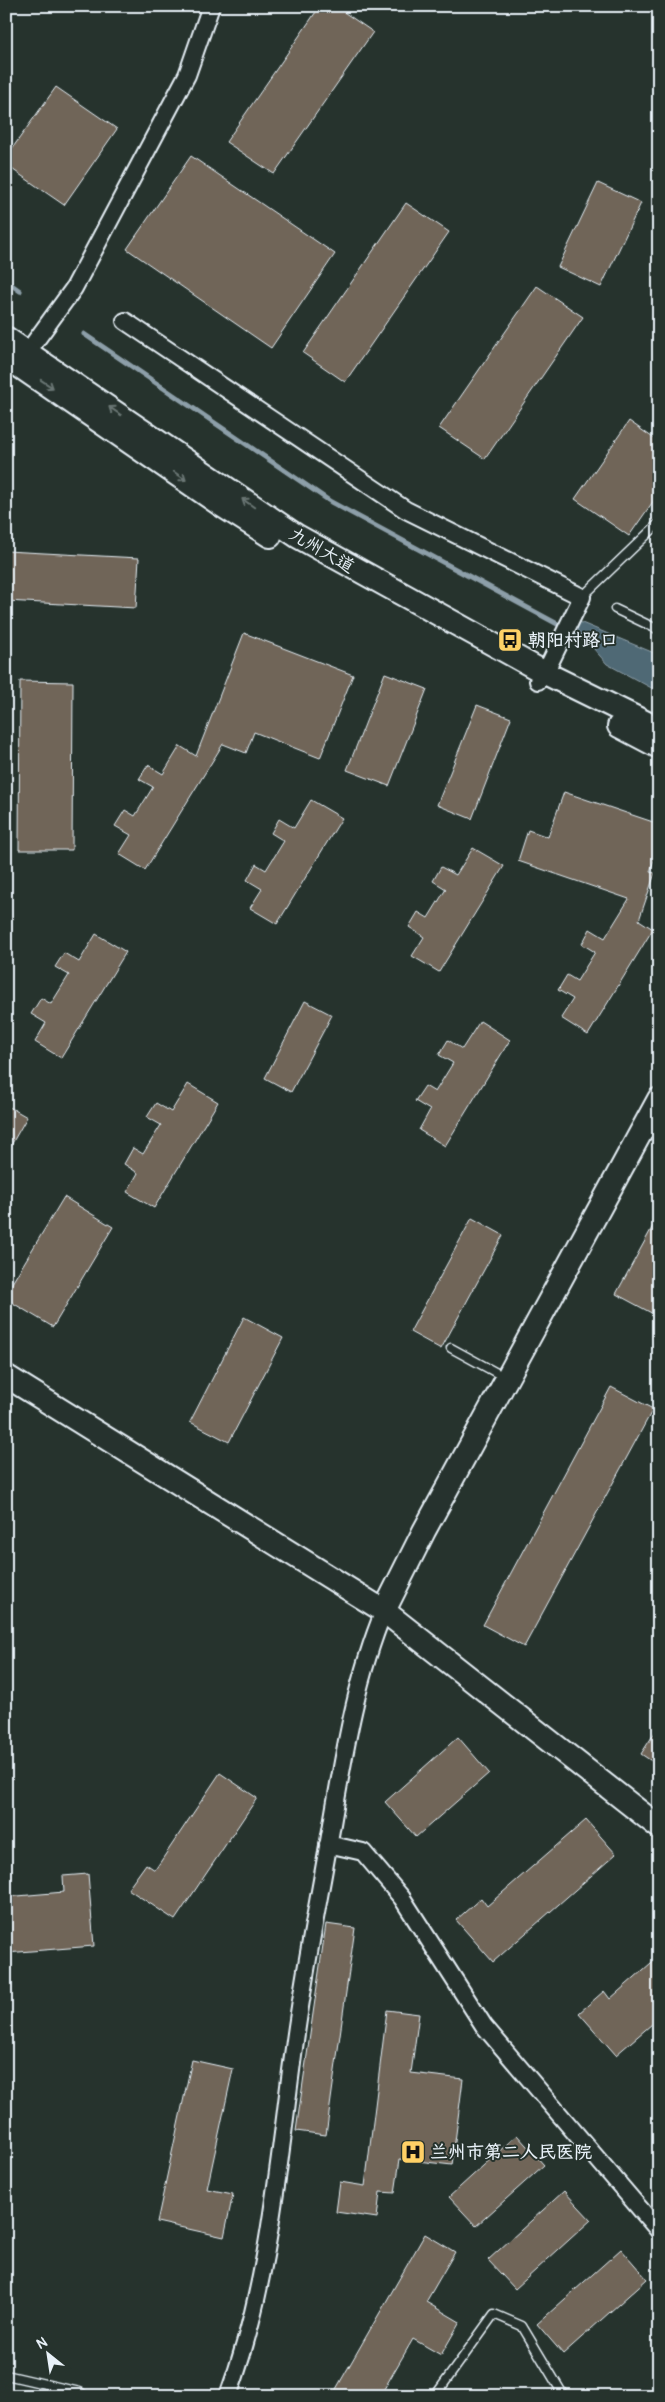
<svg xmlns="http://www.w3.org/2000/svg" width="665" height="2402" viewBox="0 0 665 2402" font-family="Pangolin,'LXGW WenKai TC',sans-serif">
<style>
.water{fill:#506975;stroke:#8d9fa9}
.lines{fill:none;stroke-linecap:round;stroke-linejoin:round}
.stream{stroke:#8d9fa9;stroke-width:5}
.building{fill:#6f6558;stroke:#e8f1f8}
.lane-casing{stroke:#e8f1f8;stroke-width:11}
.street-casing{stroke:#e8f1f8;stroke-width:20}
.secondary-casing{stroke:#e8f1f8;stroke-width:26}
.lane{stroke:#26332d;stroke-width:8}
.street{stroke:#26332d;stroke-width:16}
.secondary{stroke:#26332d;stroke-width:22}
.oneway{stroke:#6a7674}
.labels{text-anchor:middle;stroke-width:4;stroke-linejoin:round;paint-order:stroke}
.street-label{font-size:18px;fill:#e8f1f8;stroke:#26332d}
.poi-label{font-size:18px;font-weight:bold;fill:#e8f1f8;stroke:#26332d;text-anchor:start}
</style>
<rect width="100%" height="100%" fill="#26332d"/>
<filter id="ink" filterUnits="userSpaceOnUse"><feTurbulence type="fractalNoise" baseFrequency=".02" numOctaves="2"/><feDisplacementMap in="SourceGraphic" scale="10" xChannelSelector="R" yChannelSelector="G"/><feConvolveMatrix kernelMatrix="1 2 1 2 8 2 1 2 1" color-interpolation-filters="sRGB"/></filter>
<g filter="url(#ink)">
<path class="water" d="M 565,616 L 659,655 L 659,692 L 607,664 Z"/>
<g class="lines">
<path class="stream" d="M 6,281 L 20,291
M 84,334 L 331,502 L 589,641"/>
</g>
<path class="building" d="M 320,6 L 335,6 L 373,32 L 274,174 L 226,142 Z
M 56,87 L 117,129 L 64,205 L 6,165 L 6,157 Z
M 191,156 L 335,254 L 271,348 L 127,249 Z
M 598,183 L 641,203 L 601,287 L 558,267 Z
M 406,203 L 449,232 L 345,382 L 303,353 Z
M 537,286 L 583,317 L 485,459 L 439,428 Z
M 629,421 L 659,442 L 659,493 L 629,536 L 575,499 Z
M 6,551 L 139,558 L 136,608 L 6,601 Z
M 244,633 L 353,675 L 320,758 L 254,732 L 246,753 L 223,744 L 145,870 L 119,854 L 131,835 L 115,826 L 125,810 L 135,816 L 153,787 L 139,779 L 148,765 L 163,774 L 180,746 L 196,756 Z
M 385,673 L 427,689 L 389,786 L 347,770 Z
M 20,681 L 73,682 L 72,850 L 19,850 Z
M 477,705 L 511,718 L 472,819 L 437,805 Z
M 564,792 L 659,824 L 659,845 L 650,872 L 655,873 L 639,920 L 653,929 L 588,1035 L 561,1018 L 573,999 L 558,990 L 567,975 L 577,981 L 595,952 L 582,944 L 590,929 L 605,938 L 629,899 L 518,861 L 528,830 L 548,837 Z
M 311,800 L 342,818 L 277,924 L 250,908 L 262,889 L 247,880 L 256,864 L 266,870 L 284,841 L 271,833 L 279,819 L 294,828 Z
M 473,848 L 504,866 L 439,972 L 412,956 L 424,937 L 409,927 L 418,912 L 428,918 L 446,889 L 433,881 L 441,867 L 456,875 Z
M 96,934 L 126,952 L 61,1058 L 35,1042 L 46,1023 L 31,1014 L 41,998 L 51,1004 L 69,975 L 55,967 L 64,953 L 79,962 Z
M 305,1001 L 332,1015 L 291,1092 L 265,1078 Z
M 480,1021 L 510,1040 L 445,1146 L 419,1130 L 430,1110 L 415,1101 L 425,1086 L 435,1092 L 453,1063 L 439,1055 L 448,1040 L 462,1049 Z
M 188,1084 L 218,1102 L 154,1208 L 127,1192 L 138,1173 L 124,1164 L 133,1148 L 143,1154 L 161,1125 L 147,1117 L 156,1103 L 171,1112 Z
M 6,1105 L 27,1117 L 6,1154 Z
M 64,1197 L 113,1227 L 53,1327 L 6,1299 L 6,1293 Z
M 659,1215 L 659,1317 L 616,1294 Z
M 472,1218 L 503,1235 L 441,1349 L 410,1332 Z
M 244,1317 L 283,1338 L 229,1442 L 190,1422 Z
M 611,1387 L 653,1409 L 524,1647 L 483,1625 Z
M 659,1726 L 659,1766 L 641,1754 Z
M 458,1737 L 489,1773 L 416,1837 L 385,1802 Z
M 220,1773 L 257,1798 L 175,1920 L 128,1889 L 146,1864 L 155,1870 Z
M 586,1820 L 616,1854 L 493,1962 L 456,1920 L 481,1898 L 487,1906 Z
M 88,1874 L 94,1946 L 6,1953 L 6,1897 L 64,1892 L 63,1876 Z
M 326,1924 L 355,1928 L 326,2135 L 296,2131 Z
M 659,1956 L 659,2018 L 616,2055 L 579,2013 L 604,1991 L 610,1999 Z
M 387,2010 L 419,2014 L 411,2073 L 463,2079 L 452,2165 L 400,2159 L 395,2193 L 380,2192 L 377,2218 L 336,2212 L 340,2182 L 365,2186 Z
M 192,2060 L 233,2069 L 207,2189 L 233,2194 L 224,2237 L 157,2222 Z
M 517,2135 L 544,2165 L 476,2226 L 449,2197 Z
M 564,2191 L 591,2220 L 515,2289 L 488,2260 Z
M 425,2234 L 455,2252 L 426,2302 L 460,2322 L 441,2355 L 413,2339 L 380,2396 L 332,2396 Z
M 621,2249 L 647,2279 L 563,2354 L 537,2324 Z"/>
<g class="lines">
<defs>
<path id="lane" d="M 582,597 L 659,523
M 615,609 L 659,630
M 451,1348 L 506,1378
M 6,2375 L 80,2392 L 85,2396
M 435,2396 L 494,2314 L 522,2326 L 561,2391 L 558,2396"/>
<path id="street" d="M 125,321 L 406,510 L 582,597 L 545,673 L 538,681
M 21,361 L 74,288 L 187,75 L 211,6
M 328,1844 L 363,1852 L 402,1898 L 484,2026 L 659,2231
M 228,2396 C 269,2285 278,2165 294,2048 C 304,1971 320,1895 333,1818 C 345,1748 357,1676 384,1611"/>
<path id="secondary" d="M 6,338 L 297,536 L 545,673 L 659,729
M 6,357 L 221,505 L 270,536
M 619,726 L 659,747
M 6,1376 L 384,1611 L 659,1827
M 384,1611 L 424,1531 L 659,1099"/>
</defs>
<use href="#lane" class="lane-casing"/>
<use href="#street" class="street-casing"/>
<use href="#secondary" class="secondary-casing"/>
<use href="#lane" class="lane"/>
<use href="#street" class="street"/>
<use href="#secondary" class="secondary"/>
</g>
<defs><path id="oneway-shaft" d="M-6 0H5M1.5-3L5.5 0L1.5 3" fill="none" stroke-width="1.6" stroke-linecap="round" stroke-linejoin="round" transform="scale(1.25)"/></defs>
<g class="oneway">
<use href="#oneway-shaft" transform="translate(47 384) rotate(33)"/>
<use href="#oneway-shaft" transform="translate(115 411) rotate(-145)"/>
<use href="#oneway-shaft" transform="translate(180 476) rotate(35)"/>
<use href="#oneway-shaft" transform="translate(248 503) rotate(-145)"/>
</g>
</g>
<defs>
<symbol id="bus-square" viewBox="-11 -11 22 22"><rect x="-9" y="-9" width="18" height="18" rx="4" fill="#ffd166" stroke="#26332d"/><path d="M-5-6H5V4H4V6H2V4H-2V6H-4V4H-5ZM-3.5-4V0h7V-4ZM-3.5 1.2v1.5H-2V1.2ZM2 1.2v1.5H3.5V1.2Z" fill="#111"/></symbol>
<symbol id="hospital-square" viewBox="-11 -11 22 22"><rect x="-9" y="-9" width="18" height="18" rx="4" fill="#ffd166" stroke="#26332d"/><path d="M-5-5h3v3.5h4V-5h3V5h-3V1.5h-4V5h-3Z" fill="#111"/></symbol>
</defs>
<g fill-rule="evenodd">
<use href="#bus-square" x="496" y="626" width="28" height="28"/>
<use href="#hospital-square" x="399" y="2138" width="28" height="28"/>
</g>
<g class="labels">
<g class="street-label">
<text transform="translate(322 550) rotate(30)" y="6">九州大道</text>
</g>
<g class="poi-label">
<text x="528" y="646">朝阳村路口</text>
<text x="430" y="2158">兰州市第二人民医院</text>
</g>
</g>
<rect width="665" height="2402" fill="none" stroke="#26332d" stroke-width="25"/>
<rect x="12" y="12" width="640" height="2377" fill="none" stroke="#e8f1f8" stroke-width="2" filter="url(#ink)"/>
<g transform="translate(48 2354) rotate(330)" stroke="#26332d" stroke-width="4" paint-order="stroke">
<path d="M0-4L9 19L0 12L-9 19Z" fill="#e8f1f8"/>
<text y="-8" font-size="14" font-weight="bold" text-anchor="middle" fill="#e8f1f8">N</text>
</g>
</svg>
